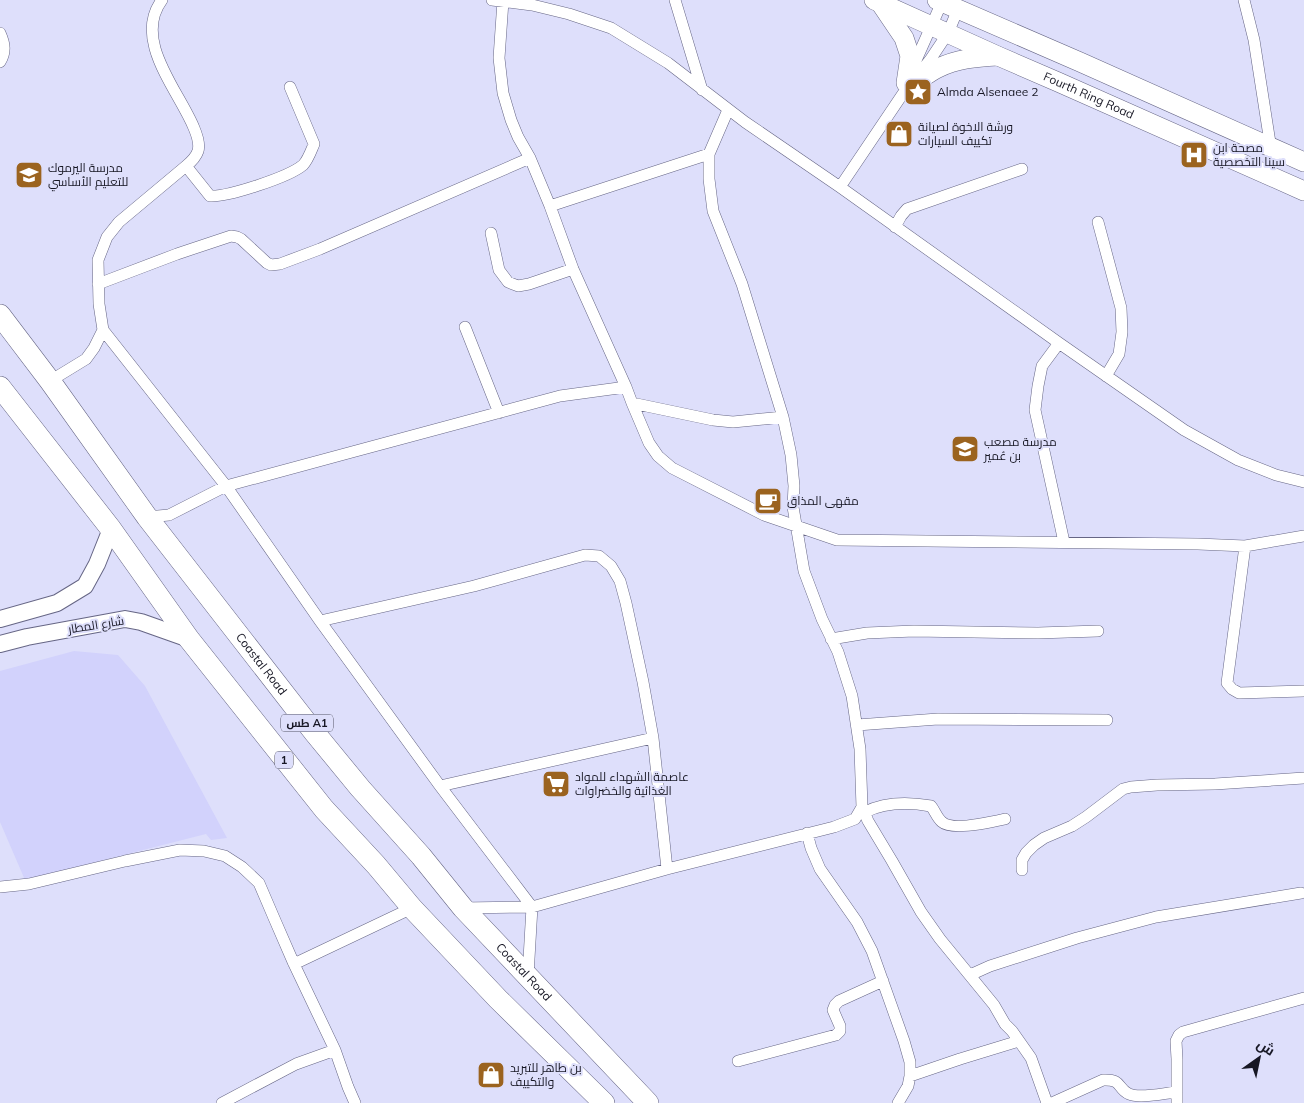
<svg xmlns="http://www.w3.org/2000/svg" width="1304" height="1103" viewBox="0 0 1304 1103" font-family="Mulish,Cairo,sans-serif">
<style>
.built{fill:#d2d2fc}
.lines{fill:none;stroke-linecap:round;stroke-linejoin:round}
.street-casing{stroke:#666685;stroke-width:12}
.secondary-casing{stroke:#666685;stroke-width:18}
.primary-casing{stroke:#666685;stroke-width:20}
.highway-casing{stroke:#666685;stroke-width:22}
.street{stroke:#fff;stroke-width:11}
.secondary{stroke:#fff;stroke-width:16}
.primary{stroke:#fff;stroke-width:19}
.highway{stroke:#fff;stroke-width:21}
.labels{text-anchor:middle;stroke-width:4;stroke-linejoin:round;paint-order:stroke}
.shield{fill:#dedffb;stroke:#535364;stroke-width:1}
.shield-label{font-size:11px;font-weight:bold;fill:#171724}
.poi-label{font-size:12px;fill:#171724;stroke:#dedffb;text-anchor:start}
.street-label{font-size:12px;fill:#171724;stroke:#dedffb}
</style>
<rect width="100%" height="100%" fill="#dedffb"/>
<path class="built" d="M 74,651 L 118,655 L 145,686 L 227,838 L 211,840 L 206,834 L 25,880 L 0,822 L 0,671 Z"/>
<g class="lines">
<defs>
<path id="street" d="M 492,0 L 532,5 L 569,14 L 611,28 L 668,63 L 745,122 L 840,187 L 1059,343 L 1184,430 L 1238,460 L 1276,475 L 1304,482
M 675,0 L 702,90
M 1244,0 L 1254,40 L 1271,149
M 503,1 L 499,58 L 503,93 L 511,120 L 518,137 L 530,158 L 550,206 L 573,269 L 626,387 L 632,403 L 649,443 L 658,456 L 672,468 L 764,515 L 837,540 L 1198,544 L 1245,546 L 1304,536
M 0,33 C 5,44 6,52 0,62
M 913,67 L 942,2
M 728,110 L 709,154 L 709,179 L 713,211 L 742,284 L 783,417 L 791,455 L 794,486 L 793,507 L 804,571 L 822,619 L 838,652 L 852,696 L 860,749 L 862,807 L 868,821 L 892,861 L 921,912 L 940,939 L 994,1005 L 1005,1024 L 1012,1031 L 1031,1058 L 1047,1103
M 186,166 L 210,196 C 228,197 289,177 303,165 C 308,160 311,151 314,144 L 290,87
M 840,187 L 902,95 L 930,60 L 948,33 L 958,9
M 550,206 L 709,154
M 1098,222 L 1121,308 L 1122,332 L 1119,354 L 1106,376
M 895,227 L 901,216 L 907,209 L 1022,169
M 491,233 L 499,270 L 508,282 L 518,286 L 529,284 L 573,269
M 98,284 L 177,254 L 231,236 L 237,237 L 241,239 L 267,263 L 271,265 L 280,264 L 320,249 L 530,158
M 465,327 L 499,413
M 103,330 L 226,486 L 320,621 L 440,786 L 532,907 L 528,976
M 1059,343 L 1042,366 L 1038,386 L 1035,410 L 1064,542
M 50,381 L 86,359 L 94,348 L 103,330 L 99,304 L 98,260 L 107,237 L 119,222 L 186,166 C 191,162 196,157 198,151 C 200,144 197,135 194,128 C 179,91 132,40 162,0
M 632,403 L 713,420 L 733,422 L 783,417
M 147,517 L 169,515 L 226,486 L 352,452 L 560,396 L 626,387
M 1245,546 L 1227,683 L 1232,689 L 1239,693 L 1304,691
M 320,621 L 474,586 L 585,555 L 599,556 L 611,566 L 620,581 L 626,603 L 643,682 L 653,738 L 667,869
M 831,639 L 867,633 L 914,631 L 1038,633 L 1098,631
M 857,725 L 938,719 L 1107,720
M 440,786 L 653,738
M 865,812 C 885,802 909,802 931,806 C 935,811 937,818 942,822 C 952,831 992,822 1005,819
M 807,833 L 811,848 L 820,869 L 857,922 L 872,951 L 904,1041 L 910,1062 L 910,1076 L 908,1086 L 898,1103
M 1022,870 L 1022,860 L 1026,853 L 1034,845 L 1044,838 L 1072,826 L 1086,817 L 1123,789 L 1131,787 L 1157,785 L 1215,784 L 1304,778
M 0,887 L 29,884 L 125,861 L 180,850 L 204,851 L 225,856 L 242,867 L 259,883 L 274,918 L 294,964 L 335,1050 L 348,1087 L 355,1103
M 463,908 L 532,907 L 667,869 L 834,827 L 855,819 L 862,807
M 294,964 L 412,908
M 970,975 L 990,966 L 1077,938 L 1156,917 L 1301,893
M 738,1061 L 836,1035 L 840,1031 L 840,1026 L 833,1010 L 835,1005 L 839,1001 L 883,981
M 910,1076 L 960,1059 L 1019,1041
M 222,1103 L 296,1064 L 335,1050
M 1052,1103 L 1103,1080 C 1123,1079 1117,1089 1129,1094 C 1140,1099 1164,1093 1177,1092
M 1177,1103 L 1177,1059 L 1176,1041 L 1179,1035 L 1183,1032 L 1304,998"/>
<path id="secondary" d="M 0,619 L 57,603 L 85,586 L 97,564 L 111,529
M 0,644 L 27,637 L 125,619 L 141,622 L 189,639"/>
<g id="primary">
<path id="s1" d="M 874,0 L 998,56 L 1058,82 L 1304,191"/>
<path d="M 937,0 L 1080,62 L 1304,162"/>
<path d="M 881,4 L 904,38 L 910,56 L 906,83"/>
<path d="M 910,85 C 920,80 928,73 938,68 C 957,59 976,57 997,56"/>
</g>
<g id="highway">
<path id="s2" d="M 0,315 L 50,381 L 147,517 L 314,732 L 360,788 L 421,856 L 463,908 L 648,1103"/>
<path d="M 0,387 L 111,529 L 189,639 L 324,809 L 376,865 L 412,908 L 498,999 L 604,1103"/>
</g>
</defs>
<use href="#street" class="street-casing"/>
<use href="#secondary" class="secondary-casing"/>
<use href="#primary" class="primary-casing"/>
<use href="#highway" class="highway-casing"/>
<use href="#street" class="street"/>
<use href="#secondary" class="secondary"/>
<use href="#primary" class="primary"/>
<use href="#highway" class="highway"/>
</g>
<defs>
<symbol id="sight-square" viewBox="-11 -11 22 22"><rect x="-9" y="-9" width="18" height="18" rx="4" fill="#9b631f" stroke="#dedffb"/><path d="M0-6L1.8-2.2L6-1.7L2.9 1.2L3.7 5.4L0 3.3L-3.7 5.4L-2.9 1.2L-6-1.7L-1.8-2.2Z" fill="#fff"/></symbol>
<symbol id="shop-square" viewBox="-11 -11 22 22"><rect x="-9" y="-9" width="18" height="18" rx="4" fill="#9b631f" stroke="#dedffb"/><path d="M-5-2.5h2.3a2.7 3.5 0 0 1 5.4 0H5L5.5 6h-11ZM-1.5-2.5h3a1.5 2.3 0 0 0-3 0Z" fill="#fff"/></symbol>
<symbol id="hospital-square" viewBox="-11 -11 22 22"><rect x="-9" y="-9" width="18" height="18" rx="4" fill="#9b631f" stroke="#dedffb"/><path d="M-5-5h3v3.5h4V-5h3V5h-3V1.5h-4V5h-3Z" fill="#fff"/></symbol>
<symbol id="school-square" viewBox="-11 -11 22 22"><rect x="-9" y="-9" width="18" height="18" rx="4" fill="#9b631f" stroke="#dedffb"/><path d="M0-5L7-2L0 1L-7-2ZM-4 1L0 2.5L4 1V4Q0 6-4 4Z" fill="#fff"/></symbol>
<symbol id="cafe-square" viewBox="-11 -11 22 22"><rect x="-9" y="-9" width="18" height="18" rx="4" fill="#9b631f" stroke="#dedffb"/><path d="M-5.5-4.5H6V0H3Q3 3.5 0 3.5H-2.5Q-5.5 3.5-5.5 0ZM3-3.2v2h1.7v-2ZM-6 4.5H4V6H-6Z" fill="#fff"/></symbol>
<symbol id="supermarket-square" viewBox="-11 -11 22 22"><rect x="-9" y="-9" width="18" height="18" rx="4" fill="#9b631f" stroke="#dedffb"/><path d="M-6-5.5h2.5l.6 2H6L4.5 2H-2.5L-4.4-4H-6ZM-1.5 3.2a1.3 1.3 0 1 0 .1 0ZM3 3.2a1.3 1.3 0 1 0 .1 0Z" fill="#fff"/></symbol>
</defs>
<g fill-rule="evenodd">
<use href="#sight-square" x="902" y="76" width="32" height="32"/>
<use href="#shop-square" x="883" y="118" width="32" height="32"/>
<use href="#hospital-square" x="1178" y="139" width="32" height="32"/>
<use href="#school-square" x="13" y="159" width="32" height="32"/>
<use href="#school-square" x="949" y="433" width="32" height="32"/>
<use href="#cafe-square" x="752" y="485" width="32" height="32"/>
<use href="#supermarket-square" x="540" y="768" width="32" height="32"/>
<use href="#shop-square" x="475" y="1059" width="32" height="32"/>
</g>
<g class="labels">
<g class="shield">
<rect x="281" y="714.5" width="52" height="17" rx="4"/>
<rect x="275" y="751.5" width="18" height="17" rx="4"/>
</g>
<g class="shield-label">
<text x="307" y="727">طس A1</text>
<text x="284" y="764">1</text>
</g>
<g class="poi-label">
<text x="937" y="96">Almda Alsenaee 2</text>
<text x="918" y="131">ورشة الاخوة لصيانة<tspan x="918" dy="14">تكييف السيارات</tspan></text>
<text x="1213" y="152">مصحة ابن<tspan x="1213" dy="14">سينا التخصصية</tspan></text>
<text x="48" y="172">مدرسة اليرموك<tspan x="48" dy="14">للتعليم الأساسي</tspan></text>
<text x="984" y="446">مدرسة مصعب<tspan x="984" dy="14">بن عُمير</tspan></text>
<text x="787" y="505">مقهى المذاق</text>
<text x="575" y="781">عاصمة الشهداء للمواد<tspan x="575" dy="14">الغذائية والخضراوات</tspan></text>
<text x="510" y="1072">بن طاهر للتبريد<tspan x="510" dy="14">والتكييف</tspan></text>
</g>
<g class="street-label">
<text dy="4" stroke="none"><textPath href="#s1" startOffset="235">Fourth Ring Road</textPath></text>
<text transform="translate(96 625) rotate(-9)" y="4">شارع المطار</text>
<text dy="4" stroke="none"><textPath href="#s2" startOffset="436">Coastal Road</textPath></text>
<text dy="4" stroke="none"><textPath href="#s2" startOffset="841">Coastal Road</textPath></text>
</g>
</g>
<g transform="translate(1259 1058) rotate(33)" stroke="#dedffb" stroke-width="4" paint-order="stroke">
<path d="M0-4L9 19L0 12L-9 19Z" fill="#171724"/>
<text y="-8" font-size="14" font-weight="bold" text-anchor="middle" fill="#171724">ش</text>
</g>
</svg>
